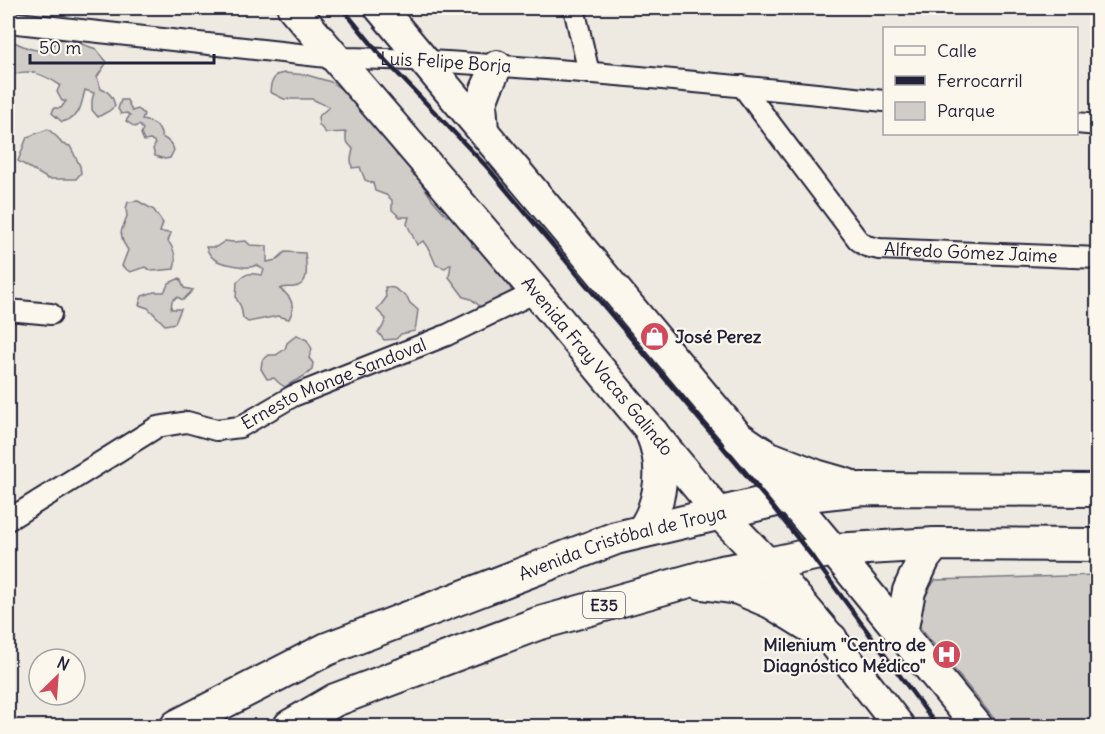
<svg xmlns="http://www.w3.org/2000/svg" width="1105" height="734" viewBox="0 0 1105 734" font-family="Delius,sans-serif">
<style>
.green{fill:#d0cdc9;stroke:#797882;stroke-width:1.5}
.lines{fill:none;stroke-linecap:round;stroke-linejoin:round}
.minor-casing{stroke:#22223b;stroke-width:24}
.primary-casing{stroke:#22223b;stroke-width:34}
.trunk-casing{stroke:#22223b;stroke-width:36}
.minor{stroke:#fbf7ec;stroke-width:20}
.primary{stroke:#fbf7ec;stroke-width:30}
.trunk{stroke:#fbf7ec;stroke-width:32}
.rail{stroke:#22223b;stroke-width:4.5}
.labels{text-anchor:middle;stroke-width:4.5;stroke-linejoin:round;paint-order:stroke}
.shield{fill:#fbf7ec;stroke:#636270;stroke-width:1.5}
.shield-label{font-size:16px;font-weight:bold;fill:#22223b}
.street-label{font-size:18px;fill:#22223b;stroke:#fbf7ec}
.poi-label{font-size:18px;font-weight:bold;fill:#22223b;stroke:#fbf7ec;text-anchor:start}
</style>
<rect width="100%" height="100%" fill="#eeeae2"/>
<filter id="ink" filterUnits="userSpaceOnUse"><feTurbulence type="fractalNoise" baseFrequency=".0167" numOctaves="2"/><feDisplacementMap in="SourceGraphic" scale="12" xChannelSelector="R" yChannelSelector="G"/><feConvolveMatrix kernelMatrix="1 2 1 2 8 2 1 2 1" color-interpolation-filters="sRGB"/></filter>
<g filter="url(#ink)">
<path class="green" d="M 65,38 L 96,49 L 107,62 L 97,77 L 101,89 C 110,92 113,97 115,106 L 109,111 L 98,117 L 92,110 L 92,100 L 94,93 L 85,90 C 80,108 82,116 62,122 L 52,113 L 54,108 L 61,108 L 66,101 L 62,101 L 57,92 L 60,85 C 43,74 25,66 8,78 L 8,39 C 19,44 37,55 49,48 C 57,43 54,40 65,38 Z
M 284,73 L 307,75 L 331,82 L 348,94 L 390,141 L 397,156 L 410,160 L 409,166 L 412,174 L 417,177 L 432,199 L 447,216 L 453,215 L 471,235 L 472,246 L 483,252 L 506,277 L 513,295 L 494,307 L 481,307 L 471,299 L 464,297 L 449,277 L 451,264 L 445,268 L 436,265 L 430,251 L 423,241 L 417,245 L 407,224 L 409,217 L 400,217 L 392,210 L 392,200 L 386,195 L 375,191 L 373,183 L 365,180 L 360,167 L 352,168 L 351,159 L 353,149 L 346,141 L 346,132 L 326,133 L 319,125 L 318,117 L 329,107 L 312,99 L 284,99 L 270,92 L 271,84 L 276,75 Z
M 121,100 L 127,100 L 132,111 L 138,109 L 144,114 L 142,120 C 154,123 158,123 162,137 C 168,140 172,143 174,150 L 170,158 L 165,159 L 155,156 L 153,149 L 155,145 L 154,141 L 150,140 L 144,141 L 141,134 L 143,129 L 139,125 L 135,127 L 126,121 L 130,115 L 127,113 L 121,114 L 118,109 Z
M 48,129 L 58,138 L 62,144 L 70,146 L 80,166 L 81,173 L 76,179 L 48,179 L 18,161 L 27,137 Z
M 138,201 L 154,210 L 163,223 L 160,232 L 171,233 L 168,241 C 175,250 177,258 174,269 L 152,271 L 145,267 L 130,272 L 122,266 L 128,250 L 123,242 L 121,232 L 127,216 L 126,209 L 128,202 Z
M 225,241 L 233,242 L 246,241 L 250,245 L 267,246 L 267,262 L 276,260 L 285,252 L 305,253 C 306,265 311,285 294,287 C 288,288 285,286 280,289 C 291,296 296,306 289,319 L 278,316 L 248,322 L 243,318 L 241,307 L 236,298 L 237,282 C 247,272 249,273 262,275 L 264,270 L 257,265 C 247,269 244,267 233,265 C 220,263 211,261 206,247 L 216,247 Z
M 180,278 L 184,288 L 193,290 L 183,300 L 177,297 L 172,301 L 171,309 L 181,309 L 175,323 L 165,325 L 148,308 L 139,305 L 142,296 L 154,292 L 164,292 L 169,283 Z
M 385,287 L 394,288 L 407,297 L 410,303 L 418,310 L 415,331 L 401,334 L 396,339 L 384,340 L 378,332 L 382,328 L 386,319 L 377,310 L 386,298 Z
M 297,335 L 307,340 L 312,349 L 309,358 L 313,363 L 312,370 C 304,378 294,380 285,387 L 279,383 L 274,378 L 267,379 L 261,369 L 262,361 L 269,355 L 276,355 L 285,349 L 287,343 Z
M 1097,575 L 1097,726 L 1000,726 L 918,625 L 921,602 L 935,580 Z"/>
<g class="lines">
<defs>
<g id="minor">
<path d="M 574,8 L 589,73"/>
<path id="s1" d="M 8,22 L 336,58 C 406,58 475,64 545,69 C 658,78 771,89 884,101"/>
<path id="s2" d="M 742,86 L 858,240 L 866,246 L 879,249 L 1098,258"/>
<path d="M 1076,123 L 1098,125"/>
<path d="M 8,310 L 51,314"/>
<path id="s3" d="M 8,520 L 157,427 L 187,422 L 216,430 L 240,427 L 293,396 L 447,335 L 536,292"/>
</g>
<g id="primary">
<path id="s4" d="M 293,8 L 536,292 L 719,513 L 768,564 L 831,639 L 899,726"/>
<path d="M 380,8 L 833,550 L 977,726"/>
<path d="M 483,130 L 481,103 L 487,87 L 497,66"/>
</g>
<g id="trunk">
<path d="M 739,438 L 767,457 L 816,476 L 847,485"/>
<path d="M 643,531 C 647,524 652,517 654,509 C 663,484 662,457 652,433"/>
<path d="M 702,583 L 738,588 L 771,602 L 831,639"/>
<path d="M 901,633 L 909,591 L 924,558 L 935,544"/>
<path id="s5" d="M 177,726 L 327,649 L 616,538 L 789,497 L 862,489 L 1098,490"/>
<path d="M 290,726 L 335,700 L 537,624 L 721,572 L 768,564 L 833,550 L 935,544 L 1098,545"/>
</g>
</defs>
<use href="#minor" class="minor-casing"/>
<use href="#primary" class="primary-casing"/>
<use href="#trunk" class="trunk-casing"/>
<use href="#minor" class="minor"/>
<use href="#primary" class="primary"/>
<use href="#trunk" class="trunk"/>
<path class="rail" d="M 342,8 L 383,58 L 487,167 L 769,502 L 811,555 L 937,726"/>
</g>
</g>
<defs>
<symbol id="shop-disc" viewBox="-11 -11 22 22"><circle r="9.5" fill="#d1495b" stroke="#fbf7ec"/><path d="M-5-2.5h2.3a2.7 3.5 0 0 1 5.4 0H5L5.5 6h-11ZM-1.5-2.5h3a1.5 2.3 0 0 0-3 0Z" fill="#fff"/></symbol>
<symbol id="hospital-disc" viewBox="-11 -11 22 22"><circle r="9.5" fill="#d1495b" stroke="#fbf7ec"/><path d="M-5-5h3v3.5h4V-5h3V5h-3V1.5h-4V5h-3Z" fill="#fff"/></symbol>
</defs>
<g fill-rule="evenodd">
<use href="#shop-disc" x="638" y="320" width="33" height="33"/>
<use href="#hospital-disc" x="930" y="638" width="33" height="33"/>
</g>
<g class="labels">
<rect class="shield" x="583" y="592" width="42" height="26" rx="4.5"/>
<g class="shield-label">
<text x="604" y="611">E35</text>
</g>
<g class="street-label">
<text dy="6" stroke="none"><textPath href="#s1" startOffset="440">Luis Felipe Borja</textPath></text>
<text dy="6" stroke="none"><textPath href="#s2" startOffset="308">Alfredo Gómez Jaime</textPath></text>
<text dy="6" stroke="none"><textPath href="#s4" startOffset="470">Avenida Fray Vacas Galindo</textPath></text>
<text dy="6" stroke="none"><textPath href="#s3" startOffset="364">Ernesto Monge Sandoval</textPath></text>
<text dy="6" stroke="none"><textPath href="#s5" startOffset="483">Avenida Cristóbal de Troya</textPath></text>
</g>
<g class="poi-label">
<text x="675" y="343">José Perez</text>
<text x="926" y="651" text-anchor="end">Milenium "Centro de<tspan x="926" dy="21">Diagnóstico Médico"</tspan></text>
</g>
</g>
<rect width="1105" height="734" fill="none" stroke="#fbf7ec" stroke-width="30"/>
<rect x="15" y="15" width="1075" height="704" fill="none" stroke="#22223b" stroke-width="2" filter="url(#ink)"/>
<rect x="883" y="27" width="195" height="108" fill="#fbf7ec" stroke="#a4a2a5" stroke-width="1.5"/>
<rect x="895" y="46" width="30" height="9" fill="#fbf7ec" stroke="#a4a2a5" stroke-width="1.5"/>
<text x="937" y="57" font-size="18" fill="#22223b">Calle</text>
<rect x="895" y="76" width="30" height="9" fill="#22223b" stroke="#a4a2a5" stroke-width="1.5"/>
<text x="937" y="87" font-size="18" fill="#22223b">Ferrocarril</text>
<rect x="895" y="102" width="30" height="18" fill="#d0cdc9" stroke="#a4a2a5" stroke-width="1.5"/>
<text x="937" y="117" font-size="18" fill="#22223b">Parque</text>
<g transform="translate(57 677) rotate(25)"><circle r="28" fill="#fbf7ec" stroke="#a4a2a5" stroke-width="1.5"/>
<path d="M0-4.5L10 22L0 15L-10 22Z" fill="#d1495b"/>
<text y="-9" font-size="16" font-weight="bold" text-anchor="middle" fill="#22223b">N</text>
</g>
<path d="M30 54v9h184v-9" fill="none" stroke="#22223b" stroke-width="3"/>
<text x="39" y="54" font-size="18" fill="#22223b" stroke="#fbf7ec" stroke-width="4.5" paint-order="stroke">50 m</text>
</svg>
